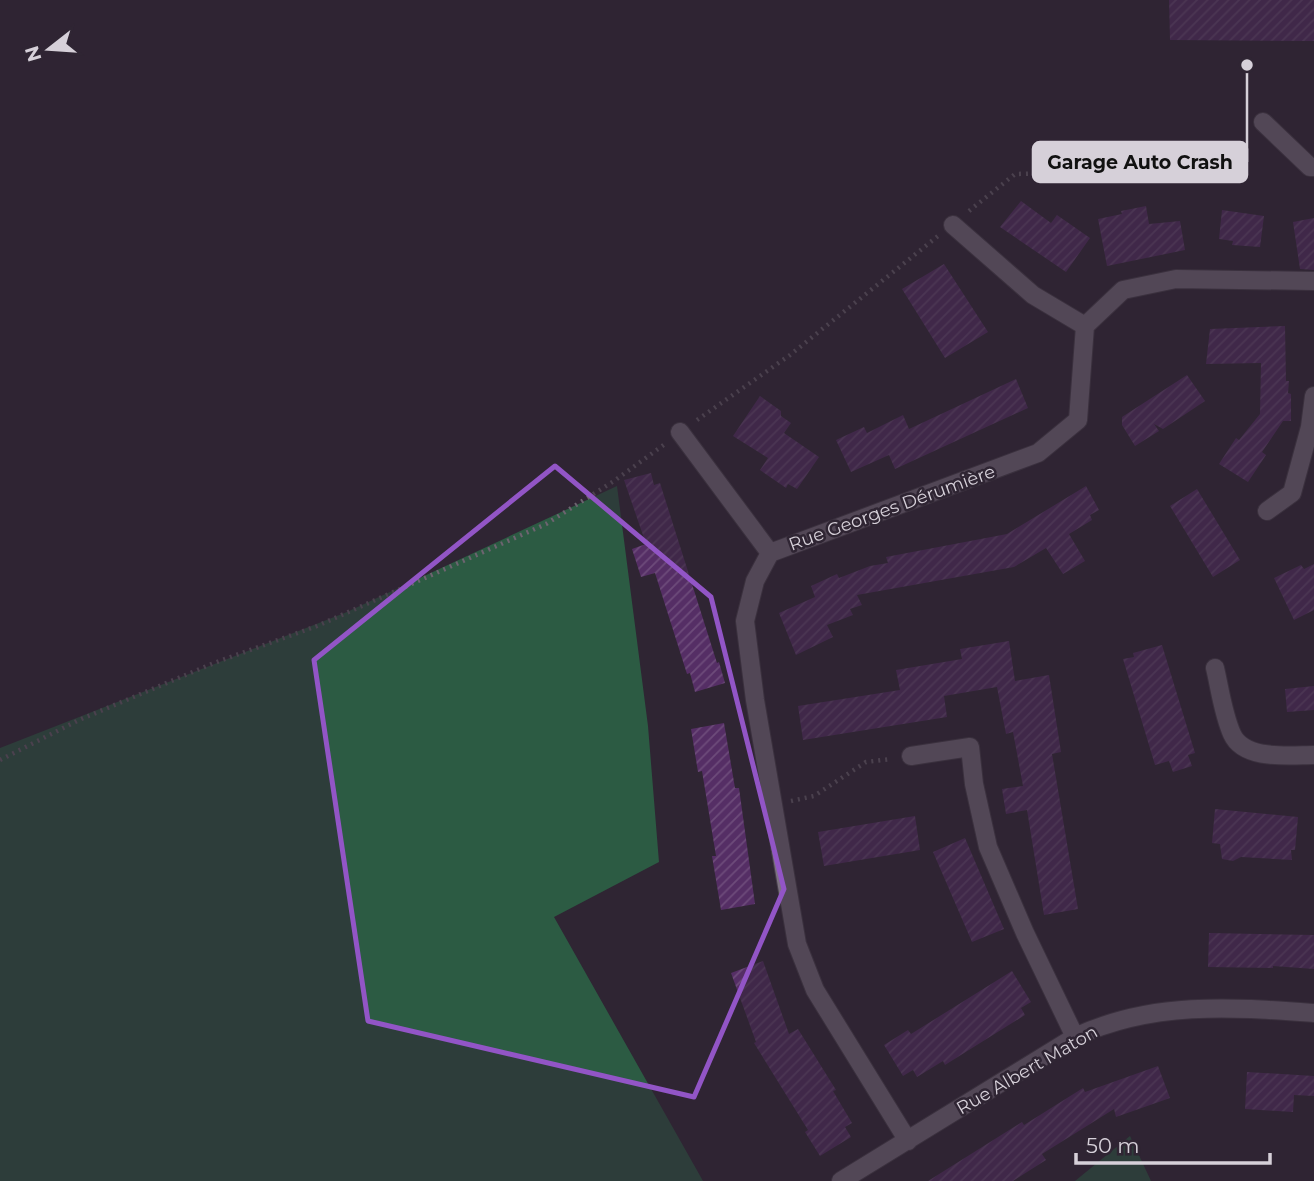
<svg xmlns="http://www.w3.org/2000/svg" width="1314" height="1181" viewBox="0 0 1314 1181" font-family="Montserrat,sans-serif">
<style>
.grass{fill:#2c5b43}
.building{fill:url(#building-hatch)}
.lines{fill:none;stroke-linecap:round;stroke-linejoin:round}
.minor-casing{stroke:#49404c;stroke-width:20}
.path{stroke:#6d6470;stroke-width:4.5;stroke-dasharray:2 5;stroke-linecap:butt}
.minor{stroke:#7d7182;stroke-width:18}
.marked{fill:none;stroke:#9255c6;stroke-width:5;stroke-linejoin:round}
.labels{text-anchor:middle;stroke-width:5;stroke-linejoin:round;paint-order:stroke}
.street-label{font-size:18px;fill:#d6d0d9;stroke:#2f2533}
.leader{fill:none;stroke:#d6d0d9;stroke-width:2.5}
.callout-dot{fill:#d6d0d9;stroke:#2f2533;stroke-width:2.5}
.callout{fill:#d6d0d9;stroke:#d6d0d9;stroke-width:2.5}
.callout-label{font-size:19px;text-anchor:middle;font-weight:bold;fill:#111}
</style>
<defs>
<pattern id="building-hatch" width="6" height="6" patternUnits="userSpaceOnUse" patternTransform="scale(1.75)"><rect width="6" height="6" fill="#552e65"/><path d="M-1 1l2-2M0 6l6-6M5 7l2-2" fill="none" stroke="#6d4b7a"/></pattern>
</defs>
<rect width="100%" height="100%" fill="#2f2533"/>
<path class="grass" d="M 617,486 L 648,726 L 659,862 L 554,917 L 703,1181 L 0,1181 L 0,748 L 347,612 Z
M 1130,1136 L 1151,1181 L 1075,1181 Z"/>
<path class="building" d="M 1169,0 L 1314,0 L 1314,41 L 1170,40 Z
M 1021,201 L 1051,223 L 1057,215 L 1090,238 L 1066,272 L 1000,227 Z
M 1146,206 L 1149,224 L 1180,221 L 1185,250 L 1107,266 L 1098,219 L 1122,214 L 1121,211 Z
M 1222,210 L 1264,216 L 1260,247 L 1232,245 L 1233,241 L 1219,239 Z
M 1314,218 L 1314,270 L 1300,269 L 1293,222 Z
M 944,264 L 988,332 L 945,358 L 902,289 Z
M 1285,326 L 1286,381 L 1289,381 L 1288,393 L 1291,394 L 1291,421 L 1283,421 L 1262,452 L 1266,455 L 1248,482 L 1219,464 L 1236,438 L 1239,440 L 1260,414 L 1261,363 L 1206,364 L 1210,329 Z
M 1187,375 L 1205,401 L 1163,429 L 1154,424 L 1159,431 L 1135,446 L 1122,425 L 1122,417 Z
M 1016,379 L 1028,408 L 895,469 L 889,455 L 851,472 L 836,440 L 864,427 L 867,433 L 903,415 L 909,429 Z
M 760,396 L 781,411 L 781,416 L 791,423 L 784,433 L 819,457 L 797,489 L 788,484 L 786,488 L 760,470 L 768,458 L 733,436 Z
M 651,473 L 654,485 L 660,483 L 717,663 L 719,662 L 725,683 L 695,692 L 690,673 L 687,674 L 655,573 L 641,577 L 632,549 L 646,544 L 624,480 Z
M 1086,486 L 1099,510 L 1090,515 L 1092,520 L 1069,534 L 1085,561 L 1063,574 L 1046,548 L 1014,567 L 857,595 L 862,605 L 850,609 L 853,615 L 827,625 L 833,637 L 796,655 L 779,613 L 815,597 L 811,586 L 837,574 L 839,578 L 870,566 L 888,563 L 886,557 L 1007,534 Z
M 1197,489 L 1240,560 L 1213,577 L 1170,506 Z
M 1314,564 L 1314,610 L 1294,620 L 1274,578 L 1301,565 L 1304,569 Z
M 1009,641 L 1015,681 L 1049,675 L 1061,752 L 1052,754 L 1078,909 L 1044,915 L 1027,810 L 1006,814 L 1002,789 L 1023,786 L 1013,732 L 1006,734 L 997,687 L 944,696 L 947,717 L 803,740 L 798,706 L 900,690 L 896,670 L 962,659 L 960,649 Z
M 1162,645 L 1195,753 L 1188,755 L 1192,766 L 1173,772 L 1169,761 L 1155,765 L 1123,659 L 1134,657 L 1133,653 Z
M 1314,686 L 1314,710 L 1287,712 L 1285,689 Z
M 724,723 L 735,788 L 739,788 L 755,904 L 721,910 L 712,856 L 716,856 L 702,771 L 698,772 L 691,729 Z
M 1215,809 L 1298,817 L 1295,850 L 1291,850 L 1292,860 L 1241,857 L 1233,861 L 1222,859 L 1220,844 L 1212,843 Z
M 915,816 L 920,850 L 824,866 L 818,832 Z
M 965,838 L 1004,929 L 972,942 L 933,852 Z
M 1209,933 L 1314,935 L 1314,969 L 1273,966 L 1273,968 L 1208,967 Z
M 763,961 L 789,1034 L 798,1029 L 836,1090 L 833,1091 L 852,1123 L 845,1127 L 851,1137 L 820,1156 L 805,1132 L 808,1130 L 754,1043 L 756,1042 L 731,973 Z
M 1012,971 L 1031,1002 L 1021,1008 L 1025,1015 L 945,1065 L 943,1061 L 917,1077 L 913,1070 L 903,1076 L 884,1045 L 908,1030 L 911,1034 Z
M 1158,1066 L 1170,1098 L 1116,1117 L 1114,1109 L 1042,1154 L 1046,1160 L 1013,1181 L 928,1181 L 1022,1122 L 1024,1125 L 1083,1088 L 1085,1092 Z
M 1247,1072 L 1314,1076 L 1314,1096 L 1294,1095 L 1293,1112 L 1245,1109 Z"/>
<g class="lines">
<defs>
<path id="minor" d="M 1263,122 L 1310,167 L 1314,167
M 953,225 L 1033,295 L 1085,326
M 680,432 L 770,553
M 1267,511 L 1292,493 L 1310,427 L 1314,396
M 1215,668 C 1220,689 1223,714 1232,734 C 1244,761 1290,755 1314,755
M 911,756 L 970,747 L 974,784 L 988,847 L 1025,933 L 1075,1037
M 908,1141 L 815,990 L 797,944 L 755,700 L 745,621 L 755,581 L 770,553 L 1038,453 L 1078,420 L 1085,326 L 1123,290 L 1176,279 L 1314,281
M 841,1181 L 1075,1037 C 1152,1001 1231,1007 1314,1013"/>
</defs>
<use href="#minor" class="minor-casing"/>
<path class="path" d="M 969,211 L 1015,174 L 1120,171
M 697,420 L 790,355 L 938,236
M 0,760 L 79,720 L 214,663 L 317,626 L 546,524 L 614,481 L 665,444
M 791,801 L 814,796 L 866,762 L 891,759"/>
<use href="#minor" class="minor"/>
</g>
<path d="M0 0H1314V1181H0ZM 555,466 L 711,597 L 784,889 L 694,1097 L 368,1021 L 314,660 Z" fill="#2f2533" fill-opacity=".55" fill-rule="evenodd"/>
<path class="marked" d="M 555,466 L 711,597 L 784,889 L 694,1097 L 368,1021 L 314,660 Z"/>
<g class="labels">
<g class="street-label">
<text transform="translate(892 508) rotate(-20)" y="6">Rue Georges Dérumière</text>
<text transform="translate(1027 1070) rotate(-30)" y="6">Rue Albert Maton</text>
</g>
</g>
<path class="leader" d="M1247 65L1247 162"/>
<circle class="callout-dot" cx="1247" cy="65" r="7"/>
<rect class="callout" x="1033" y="142" width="214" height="40" rx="7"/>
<g class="callout-label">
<text x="1140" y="169">Garage Auto Crash</text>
</g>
<g transform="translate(49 49) rotate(253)" stroke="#2f2533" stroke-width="5" paint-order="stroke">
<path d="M0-5L12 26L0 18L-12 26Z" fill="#d6d0d9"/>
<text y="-10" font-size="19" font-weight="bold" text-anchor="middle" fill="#d6d0d9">N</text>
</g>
<path d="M1076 1153v10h194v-10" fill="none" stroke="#d6d0d9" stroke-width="3.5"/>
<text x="1086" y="1153" font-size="21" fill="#d6d0d9" stroke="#2f2533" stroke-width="5" paint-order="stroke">50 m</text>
</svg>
